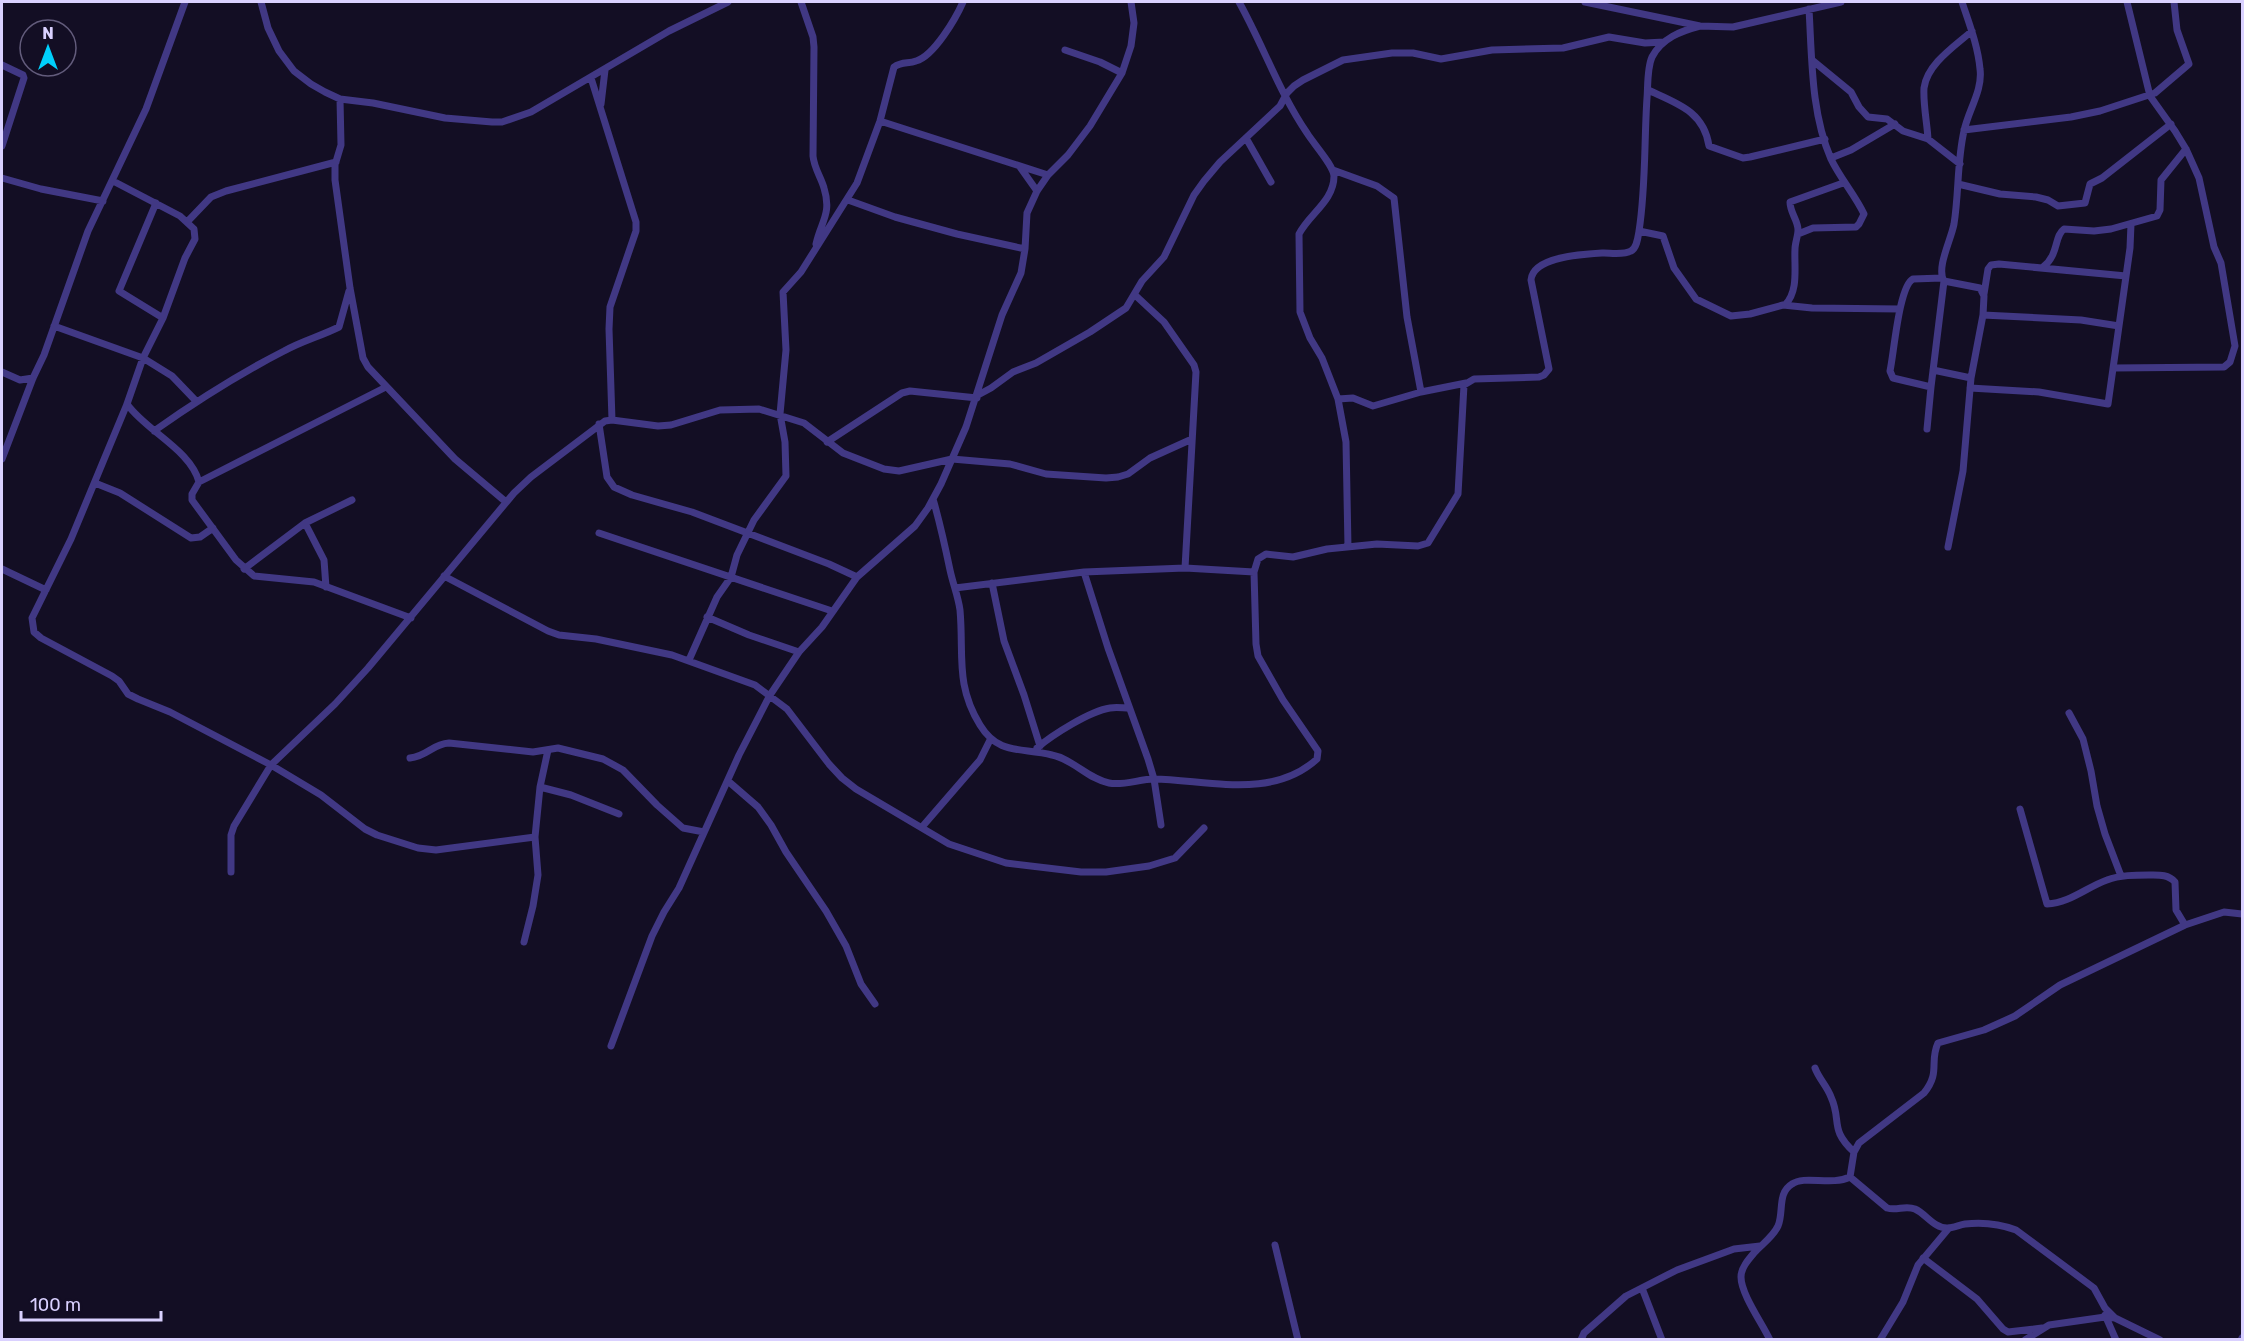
<svg xmlns="http://www.w3.org/2000/svg" width="2244" height="1341" viewBox="0 0 2244 1341" font-family="Rubik,sans-serif">
<style>
.lines{fill:none;stroke-linecap:round;stroke-linejoin:round}
.street{stroke:#413884;stroke-width:7}
</style>
<rect width="100%" height="100%" fill="#130e24"/>
<g class="lines">
<path class="street" d="M 261,2 L 268,28 L 279,51 L 294,71 L 311,84 L 325,92 L 340,99 L 373,103 L 445,118 L 492,122 L 502,122 L 531,112 L 669,31 L 728,2
M 801,2 L 813,37 L 814,47 L 813,156 C 814,168 821,177 824,188 C 832,214 821,221 816,244
M 1239,2 C 1263,45 1279,92 1307,133 C 1313,143 1334,166 1334,176 C 1334,201 1309,214 1299,234 L 1300,312 L 1310,338 L 1322,358 L 1338,399 L 1346,442 L 1348,547
M 1585,2 L 1700,26 L 1733,27 L 1841,2
M 1065,50 L 1100,62 L 1122,73
M 1812,60 L 1851,92 L 1859,107 L 1868,117 L 1887,119 L 1903,131 L 1928,139 L 1960,164
M 2,65 L 23,75 L 24,78 L 2,146
M 591,78 L 636,222 L 636,231 L 610,307 L 609,329 L 612,420
M 1648,90 C 1676,103 1704,111 1709,146 L 1743,158 L 1750,157 L 1825,139
M 340,99 L 341,145 L 335,165 L 335,180 L 350,288 L 363,358 L 368,367 L 455,459 L 506,502
M 601,104 L 605,70
M 880,121 L 1048,175
M 1964,130 L 2071,117 L 2100,111 L 2155,93 L 2189,64 L 2177,30 L 2174,2
M 1246,138 L 1271,182
M 1928,139 C 1927,122 1923,104 1924,88 C 1927,64 1955,46 1972,31
M 1831,158 L 1851,150 L 1895,124
M 1020,167 L 1037,191
M 1333,170 L 1377,186 L 1394,198 L 1407,317 L 1421,392
M 2,178 L 41,189 L 103,201
M 113,181 L 180,216 L 194,229 L 195,239 L 185,258 L 163,318 L 143,358 L 127,404 L 71,539 L 32,618 L 34,632 L 41,638 L 112,676 L 119,681 L 128,694 L 138,699 L 170,712 L 271,765 L 321,795 L 365,829 L 377,835 L 418,848 L 436,850 L 535,837
M 1958,184 L 2000,194 L 2036,197 L 2048,200 L 2058,206 L 2085,203 L 2090,184 L 2102,178 L 2171,124
M 848,200 L 895,217 L 957,234 L 1025,249
M 156,203 L 119,291 L 163,318
M 188,221 L 211,197 L 226,191 L 336,162
M 1639,231 L 1663,236 L 1674,268 L 1696,299 L 1731,316 L 1750,314 L 1783,305 L 1812,308 L 1900,309
M 1798,234 L 1813,228 L 1856,227 L 1859,224 L 1864,214 C 1855,195 1840,178 1831,159 C 1811,113 1812,59 1809,9
M 2043,267 C 2059,255 2054,236 2064,229 L 2094,231 L 2111,229 L 2157,216 L 2160,210 L 2161,180 L 2186,149
M 1984,294 L 1988,269 L 1991,265 L 1999,264 L 2126,276
M 1135,295 L 1164,322 L 1194,365 L 1196,372 L 1185,568
M 1785,305 C 1799,291 1794,267 1795,249 C 1795,243 1798,236 1798,230 C 1798,220 1790,213 1790,202 L 1843,183
M 1983,315 L 2081,320 L 2119,326
M 54,326 L 143,358 L 172,376 L 196,401
M 2114,368 L 2224,367 L 2230,362 L 2235,346 L 2221,263 L 2214,247 L 2199,178 L 2186,149 L 2175,131 L 2150,96 L 2127,2
M 1933,370 L 1971,378
M 2,372 L 20,380 L 33,378
M 1931,387 L 1893,378 L 1890,371 C 1894,353 1899,286 1913,279 L 1942,278
M 1970,388 L 2039,392 L 2108,404 L 2130,248 L 2131,224
M 978,395 L 991,388 L 1013,372 L 1036,363 L 1090,332 L 1126,308 L 1142,281 L 1164,257 L 1194,195 L 1204,181 L 1220,162 L 1280,106 L 1287,93 L 1294,86 L 1303,80 L 1343,60 L 1392,53 L 1413,53 L 1441,59 L 1492,50 L 1563,48 L 1609,37 L 1645,43 L 1664,42
M 1338,399 L 1353,398 L 1373,406 L 1421,392 L 1466,383
M 127,404 C 146,431 191,450 199,482 L 192,494 L 192,500 L 236,560 L 254,576 L 314,582 L 411,618
M 599,424 L 607,477 L 614,487 L 632,495 L 692,512 L 829,564 L 857,577
M 1927,429 L 1931,387 L 1944,281
M 154,431 C 195,402 239,374 284,351 C 302,341 321,336 339,327 L 349,291
M 827,442 L 902,393 L 910,391 L 977,398
M 2,459 L 33,378 L 44,355 L 88,231 L 146,109 L 185,2
M 199,482 L 386,387
M 95,483 L 120,493 L 191,538 L 200,537 L 213,528
M 933,499 C 940,523 945,546 950,570 C 953,584 958,596 960,610 C 964,655 955,684 980,725 C 999,756 1022,747 1052,755 C 1073,759 1088,779 1109,783 C 1123,786 1140,779 1154,779 C 1208,780 1272,800 1317,759 L 1318,751 L 1283,700 L 1258,656 L 1256,644 L 1254,572 L 1258,559 L 1266,554 L 1293,557 L 1327,549 L 1377,544 L 1418,546 L 1428,543 L 1458,494 L 1464,385 L 1474,379 L 1539,377 L 1544,375 L 1549,369 L 1531,280 C 1533,256 1586,254 1604,253 C 1611,253 1624,255 1631,251 C 1637,248 1638,237 1639,231 C 1646,187 1644,142 1647,98 C 1648,86 1647,68 1652,57 C 1662,38 1681,31 1700,26
M 305,523 L 324,560 L 326,587
M 599,533 L 832,611
M 1948,547 L 1963,471 L 1971,378 L 1983,315 L 1984,296 L 1980,288 L 1944,281 C 1936,268 1951,240 1954,224 C 1959,193 1957,161 1964,131 C 1968,111 1983,90 1980,69 C 1978,46 1969,23 1962,2
M 2,569 L 46,590
M 244,569 L 305,523 L 352,500
M 1084,572 L 1108,648 L 1148,759 L 1154,779 L 1161,825
M 444,576 L 548,631 L 559,635 L 596,639 L 672,655 L 755,685 L 787,709 L 829,764 L 842,778 L 856,789 L 949,844 L 1006,863 L 1081,872 L 1106,872 L 1149,866 L 1175,858 L 1204,828
M 992,583 L 1004,641 L 1024,695 L 1040,746
M 955,588 L 1084,572 L 1185,568 L 1254,572
M 707,617 L 749,635 L 799,652
M 689,660 L 717,597 L 731,577 L 737,555 L 754,520 L 786,476 L 785,442 L 780,414 L 786,350 L 783,292 L 801,272 L 857,183 L 880,121 L 894,67 C 902,61 908,64 916,61 C 934,56 956,18 963,2
M 2069,713 L 2083,739 L 2091,771 L 2097,806 L 2105,834 L 2121,876
M 1037,748 C 1052,735 1090,711 1110,708 C 1116,707 1123,708 1129,708
M 410,758 C 428,756 432,744 449,743 L 533,752 L 558,748 L 603,759 L 623,770 L 657,805 L 683,828 L 704,832
M 728,781 L 758,807 L 771,825 L 786,852 L 826,911 L 846,946 L 861,984 L 875,1004
M 540,787 L 571,795 L 619,814
M 2020,809 L 2047,904 C 2070,903 2087,887 2107,880 C 2120,875 2135,875 2149,875 C 2158,875 2168,874 2175,882 L 2176,910 L 2185,925
M 922,827 L 980,760 L 990,740
M 231,872 L 231,835 L 234,826 L 271,765 L 335,704 L 368,668 L 514,493 L 531,477 L 605,421 L 612,420 L 658,426 L 671,425 L 720,410 L 759,409 L 804,423 L 843,453 L 884,469 L 899,471 L 952,459 L 1010,464 L 1046,474 L 1106,478 L 1118,477 L 1128,474 L 1150,458 L 1192,439
M 524,942 L 533,906 L 538,875 L 535,837 L 540,787 L 548,750
M 611,1046 L 652,936 L 664,912 L 679,888 L 739,755 L 770,695 L 799,652 L 822,627 L 857,577 L 915,526 L 928,508 L 941,484 L 966,427 L 1002,315 L 1021,273 L 1025,249 L 1027,213 L 1037,191 L 1048,175 L 1068,155 L 1090,126 L 1122,73 L 1131,46 L 1134,23 L 1131,2
M 1815,1068 C 1819,1079 1827,1086 1831,1097 C 1842,1121 1829,1129 1854,1152
M 1850,1177 L 1887,1208 C 1897,1211 1905,1205 1915,1209 C 1926,1214 1934,1228 1947,1228 C 1953,1228 1959,1225 1965,1224 C 1983,1222 2000,1224 2016,1230 L 2094,1288 L 2105,1308 L 2115,1318 L 2160,1340
M 1275,1245 L 1298,1340
M 1923,1258 L 1977,1299 L 2003,1329 L 2008,1332 L 2042,1328
M 1642,1288 L 1662,1340
M 2105,1315 L 2116,1340
M 1581,1340 L 1584,1333 L 1626,1296 L 1677,1270 L 1734,1249 L 1760,1246
M 1770,1340 C 1762,1323 1741,1294 1741,1277 C 1741,1268 1748,1260 1754,1253 C 1762,1244 1773,1237 1778,1226 C 1784,1212 1777,1193 1792,1184 C 1805,1175 1831,1186 1850,1177 L 1854,1152 L 1859,1143 L 1924,1093 C 1941,1072 1929,1062 1938,1043 L 1984,1030 L 2015,1016 L 2060,985 L 2185,925 L 2224,912 L 2242,914
M 1880,1340 L 1903,1302 L 1918,1265 L 1949,1228
M 2025,1340 L 2049,1325 L 2105,1317 L 2115,1318
M 2241,1340 L 2242,1338"/>
</g>
<rect width="2244" height="1341" fill="none" stroke="#dad1ff" stroke-width="6"/>
<g transform="translate(48 48)"><circle r="28" fill="#130e24" stroke="#635c7c" stroke-width="1.5"/>
<path d="M0-4.5L10 22L0 15L-10 22Z" fill="#00d0fc"/>
<text y="-9" font-size="16" font-weight="bold" text-anchor="middle" fill="#dad1ff">N</text>
</g>
<path d="M21 1311v9h140v-9" fill="none" stroke="#dad1ff" stroke-width="3"/>
<text x="30" y="1311" font-size="18" fill="#dad1ff" stroke="#130e24" stroke-width="4.5" paint-order="stroke">100 m</text>
</svg>
